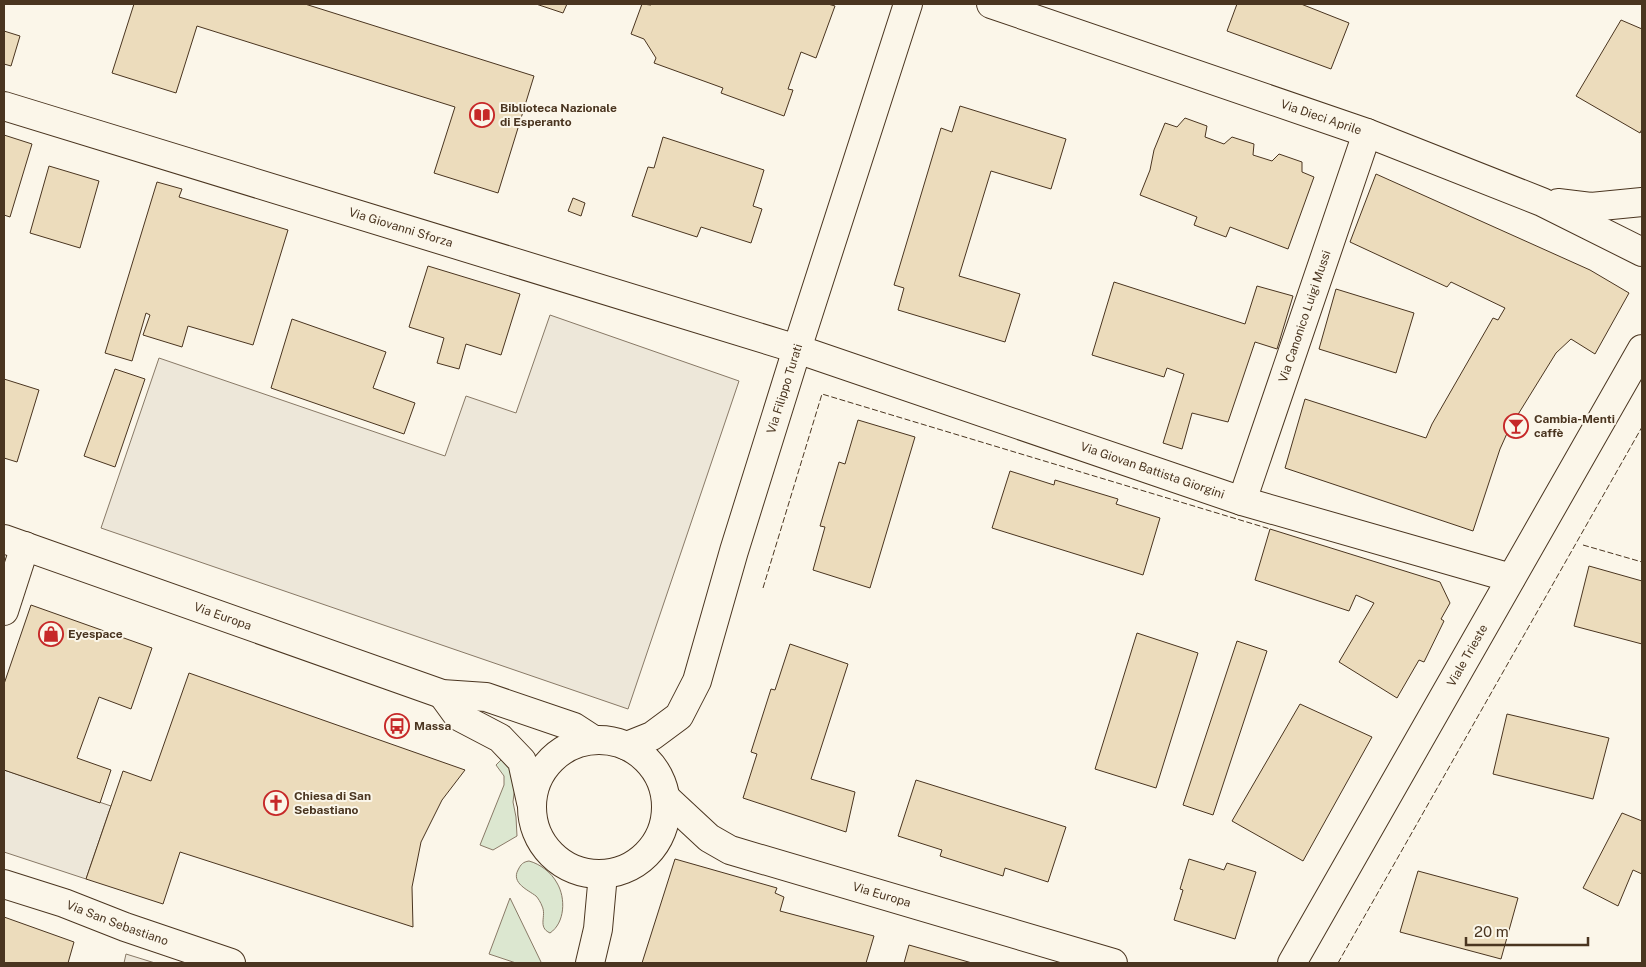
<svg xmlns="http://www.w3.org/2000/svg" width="1646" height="967" viewBox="0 0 1646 967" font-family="'Public Sans',sans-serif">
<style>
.green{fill:#dce7d0;stroke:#887966}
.parking{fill:#ede7d9;stroke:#887966}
.building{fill:#ecdcbc;stroke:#4a3520}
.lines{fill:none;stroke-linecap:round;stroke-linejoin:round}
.minor-casing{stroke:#4a3520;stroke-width:30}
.major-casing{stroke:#4a3520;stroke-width:30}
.minor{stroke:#fbf6e9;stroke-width:28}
.major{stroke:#fbf6e9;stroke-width:28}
.fence{stroke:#4a3520;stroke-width:1;stroke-dasharray:6 2.5;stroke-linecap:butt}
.labels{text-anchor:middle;stroke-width:4;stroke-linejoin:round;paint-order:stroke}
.poi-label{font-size:12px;font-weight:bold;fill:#4a3520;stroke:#fbf6e9;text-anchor:start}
.street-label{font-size:12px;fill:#4a3520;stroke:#fbf6e9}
</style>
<rect width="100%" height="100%" fill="#fbf6e9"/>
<path class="green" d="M 504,757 L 513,775 L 515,786 L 513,802 L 516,817 L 517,836 L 493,850 L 480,845 L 504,785 L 504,776 L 496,765 Z
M 529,861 C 540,864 551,872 557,883 C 566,898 565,923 550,933 C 537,927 547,916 542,906 C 541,903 538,898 536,896 C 528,890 511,883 518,870 C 521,864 523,862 529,861 Z
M 510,898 L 541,962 L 541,963 L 516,963 L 489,954 Z"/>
<path class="parking" d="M 550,315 L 739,381 L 628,709 L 101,528 L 159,358 L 445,456 L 466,396 L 516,413 Z
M 4,770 L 111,806 L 86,879 L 4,852 Z
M 126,954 L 155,963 L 124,963 Z"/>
<path class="building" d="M 134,4 L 305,4 L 534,76 L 498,193 L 434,173 L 455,107 L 197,26 L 176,93 L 112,73 Z
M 536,4 L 567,4 L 563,13 Z
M 642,4 L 651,5 L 652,4 L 828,4 L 835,6 L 816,58 L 801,52 L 788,89 L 793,90 L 784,116 L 721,93 L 723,88 L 654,63 L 656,58 L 644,39 L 631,34 Z
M 1237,4 L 1301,4 L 1349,23 L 1331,69 L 1227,31 Z
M 1621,20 L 1642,29 L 1642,129 L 1640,133 L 1576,96 Z
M 4,31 L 20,36 L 11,66 L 4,64 Z
M 960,106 L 1066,139 L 1051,189 L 991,171 L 959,276 L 1020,294 L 1005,342 L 898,310 L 904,288 L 894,285 L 941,128 L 952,132 Z
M 1185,118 L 1207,126 L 1205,137 L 1224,144 L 1232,137 L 1254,144 L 1253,155 L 1272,161 L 1279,154 L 1302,162 L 1302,172 L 1314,177 L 1288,249 L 1230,227 L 1226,237 L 1194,225 L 1197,217 L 1140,195 L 1150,170 L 1154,150 L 1165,123 L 1177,127 Z
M 4,135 L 32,144 L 10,217 L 4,215 Z
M 663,137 L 764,170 L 753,206 L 762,209 L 751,243 L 701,227 L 697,237 L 632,216 L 648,167 L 654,168 Z
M 49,166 L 99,181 L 80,248 L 30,233 Z
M 1376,174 L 1590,270 L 1629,293 L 1595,354 L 1571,339 L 1556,353 L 1509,429 L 1500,449 L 1473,531 L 1285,468 L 1305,399 L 1426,438 L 1432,424 L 1493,318 L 1498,320 L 1505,308 L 1451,282 L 1447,287 L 1350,242 Z
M 157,182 L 182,189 L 179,197 L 288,230 L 253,345 L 188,326 L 182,347 L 143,335 L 150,315 L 146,313 L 132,361 L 105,353 Z
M 573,198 L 585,203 L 581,216 L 568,211 Z
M 428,266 L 520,294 L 501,355 L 466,344 L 459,369 L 437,363 L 444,338 L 409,327 Z
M 1114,282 L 1245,324 L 1257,286 L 1293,296 L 1277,349 L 1255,342 L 1228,422 L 1192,413 L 1182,449 L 1163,443 L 1184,374 L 1167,368 L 1164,377 L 1092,355 Z
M 1336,289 L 1414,313 L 1396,373 L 1319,349 Z
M 292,319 L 386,352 L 373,388 L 415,403 L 404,434 L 271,388 Z
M 115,369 L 145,379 L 115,467 L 84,456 Z
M 4,379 L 39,390 L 17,462 L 4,458 Z
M 858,420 L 915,437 L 870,588 L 813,570 L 825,527 L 820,526 L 839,462 L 845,464 Z
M 1010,471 L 1054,485 L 1055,480 L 1118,499 L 1116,504 L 1160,518 L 1143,575 L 992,528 Z
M 1270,529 L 1440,582 L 1450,603 L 1441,619 L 1444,621 L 1424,662 L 1419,660 L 1397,698 L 1339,662 L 1374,603 L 1356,595 L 1349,611 L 1255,580 Z
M 1589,566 L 1642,581 L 1642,644 L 1574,626 Z
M 31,605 L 152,648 L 131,709 L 99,697 L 77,758 L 111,770 L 100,803 L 4,770 L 4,684 Z
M 1137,633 L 1198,653 L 1156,788 L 1095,769 Z
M 1237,641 L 1267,651 L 1213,815 L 1183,805 Z
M 790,644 L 848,664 L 811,779 L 855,792 L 846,832 L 743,798 L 757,754 L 751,752 L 771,689 L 775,690 Z
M 189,673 L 465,770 L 442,800 L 421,842 L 412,887 L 413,927 L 180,852 L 163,904 L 86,879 L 123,771 L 151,781 Z
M 1300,704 L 1372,737 L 1303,861 L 1232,821 Z
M 1507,714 L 1609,738 L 1593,799 L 1493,774 Z
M 916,780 L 1066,827 L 1048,882 L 1005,868 L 1003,876 L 940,856 L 942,850 L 898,836 Z
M 1622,813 L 1642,821 L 1642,874 L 1633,870 L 1618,906 L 1583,888 Z
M 675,859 L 777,888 L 775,893 L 784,897 L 780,911 L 874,936 L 866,963 L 642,963 Z
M 1189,859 L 1224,870 L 1227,863 L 1256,872 L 1235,939 L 1174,920 L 1183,890 L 1180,889 Z
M 1418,871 L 1518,898 L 1501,959 L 1400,932 Z
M 4,917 L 74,942 L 68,963 L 4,963 Z
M 909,945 L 972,963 L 904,963 Z"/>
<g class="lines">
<defs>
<g id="minor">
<path id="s1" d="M 4,106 L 797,349 L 1242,501 L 1511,578"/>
<path id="s2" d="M 1242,501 L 1367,133"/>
<path id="s3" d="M 4,539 L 442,694 L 486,697 L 574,727 L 594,740"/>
<path d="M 4,611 L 25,546"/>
<path d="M 442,694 L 458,716 L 500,738 L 522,761 L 531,802"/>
<circle cx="599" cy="807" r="67"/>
<path id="s4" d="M 627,746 L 652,736 L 679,716 L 697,681 L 734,551 L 797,349 L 908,4"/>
<path id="s5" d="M 666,798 L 709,838 L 730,850 L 1113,963"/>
<path id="s6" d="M 4,884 L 64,903 L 125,927 L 231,963"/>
<path d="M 590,963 L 598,929 L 603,874"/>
<path id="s7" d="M 1292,963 L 1642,349"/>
</g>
<g id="major">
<path id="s8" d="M 991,4 L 1367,133 L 1542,202 L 1642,252"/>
<path d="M 1558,203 L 1591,207 L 1642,202"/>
</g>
</defs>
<use href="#minor" class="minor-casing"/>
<use href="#major" class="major-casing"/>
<use href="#minor" class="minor"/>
<use href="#major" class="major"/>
<path class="fence" d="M 1583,545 L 1642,562
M 763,588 L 822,394 L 1270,529
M 1338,963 L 1642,427"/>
</g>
<defs>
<symbol id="library-ring" viewBox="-11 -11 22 22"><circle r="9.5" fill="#fbf6e9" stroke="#c62828" stroke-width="1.5"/><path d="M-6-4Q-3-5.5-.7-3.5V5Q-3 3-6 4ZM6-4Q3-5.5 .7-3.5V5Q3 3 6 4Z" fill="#c62828"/></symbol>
<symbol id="bar-ring" viewBox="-11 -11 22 22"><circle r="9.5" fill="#fbf6e9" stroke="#c62828" stroke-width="1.5"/><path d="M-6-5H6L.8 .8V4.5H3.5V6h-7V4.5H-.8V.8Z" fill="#c62828"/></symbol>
<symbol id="shop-ring" viewBox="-11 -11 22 22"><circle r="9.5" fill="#fbf6e9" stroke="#c62828" stroke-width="1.5"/><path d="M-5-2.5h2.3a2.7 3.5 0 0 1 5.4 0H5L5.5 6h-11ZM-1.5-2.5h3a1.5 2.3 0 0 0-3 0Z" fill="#c62828"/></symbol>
<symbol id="bus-ring" viewBox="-11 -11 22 22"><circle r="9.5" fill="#fbf6e9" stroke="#c62828" stroke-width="1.5"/><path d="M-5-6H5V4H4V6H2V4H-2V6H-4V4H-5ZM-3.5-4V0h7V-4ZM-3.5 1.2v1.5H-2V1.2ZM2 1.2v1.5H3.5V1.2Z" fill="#c62828"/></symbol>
<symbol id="church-ring" viewBox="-11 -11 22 22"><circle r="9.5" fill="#fbf6e9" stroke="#c62828" stroke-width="1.5"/><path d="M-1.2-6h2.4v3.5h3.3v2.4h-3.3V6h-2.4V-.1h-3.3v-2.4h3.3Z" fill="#c62828"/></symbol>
</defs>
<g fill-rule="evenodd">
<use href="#library-ring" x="468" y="101" width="28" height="28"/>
<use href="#bar-ring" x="1502" y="412" width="28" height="28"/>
<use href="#shop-ring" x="37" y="620" width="28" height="28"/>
<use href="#bus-ring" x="383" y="712" width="28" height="28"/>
<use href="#church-ring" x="262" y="789" width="28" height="28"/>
</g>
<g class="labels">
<g class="poi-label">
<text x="500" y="112">Biblioteca Nazionale<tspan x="500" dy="14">di Esperanto</tspan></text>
<text x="1534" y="423">Cambia-Menti<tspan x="1534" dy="14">caffè</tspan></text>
<text x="68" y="638">Eyespace</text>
<text x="414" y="730">Massa</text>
<text x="294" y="800">Chiesa di San<tspan x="294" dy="14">Sebastiano</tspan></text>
</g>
<g class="street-label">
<text dy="4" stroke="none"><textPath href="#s8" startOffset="349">Via Dieci Aprile</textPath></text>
<text dy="4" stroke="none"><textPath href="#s1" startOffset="415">Via Giovanni Sforza</textPath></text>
<text dy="4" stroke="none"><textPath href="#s2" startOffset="195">Via Canonico Luigi Mussi</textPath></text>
<text dy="4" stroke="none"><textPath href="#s4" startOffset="405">Via Filippo Turati</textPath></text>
<text dy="4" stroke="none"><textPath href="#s1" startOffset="1205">Via Giovan Battista Giorgini</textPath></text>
<text dy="4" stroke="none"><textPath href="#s3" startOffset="232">Via Europa</textPath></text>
<text dy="4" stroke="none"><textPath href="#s7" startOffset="354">Viale Trieste</textPath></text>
<text dy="4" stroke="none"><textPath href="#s5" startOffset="241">Via Europa</textPath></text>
<text dy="4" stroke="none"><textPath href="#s6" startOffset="120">Via San Sebastiano</textPath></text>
</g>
</g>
<rect width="1646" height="967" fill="none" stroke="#4a3520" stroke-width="10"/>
<path d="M1466 937v8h122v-8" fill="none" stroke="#4a3520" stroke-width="2.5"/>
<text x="1474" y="937" font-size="15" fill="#4a3520" stroke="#fbf6e9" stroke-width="4" paint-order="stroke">20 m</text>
</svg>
